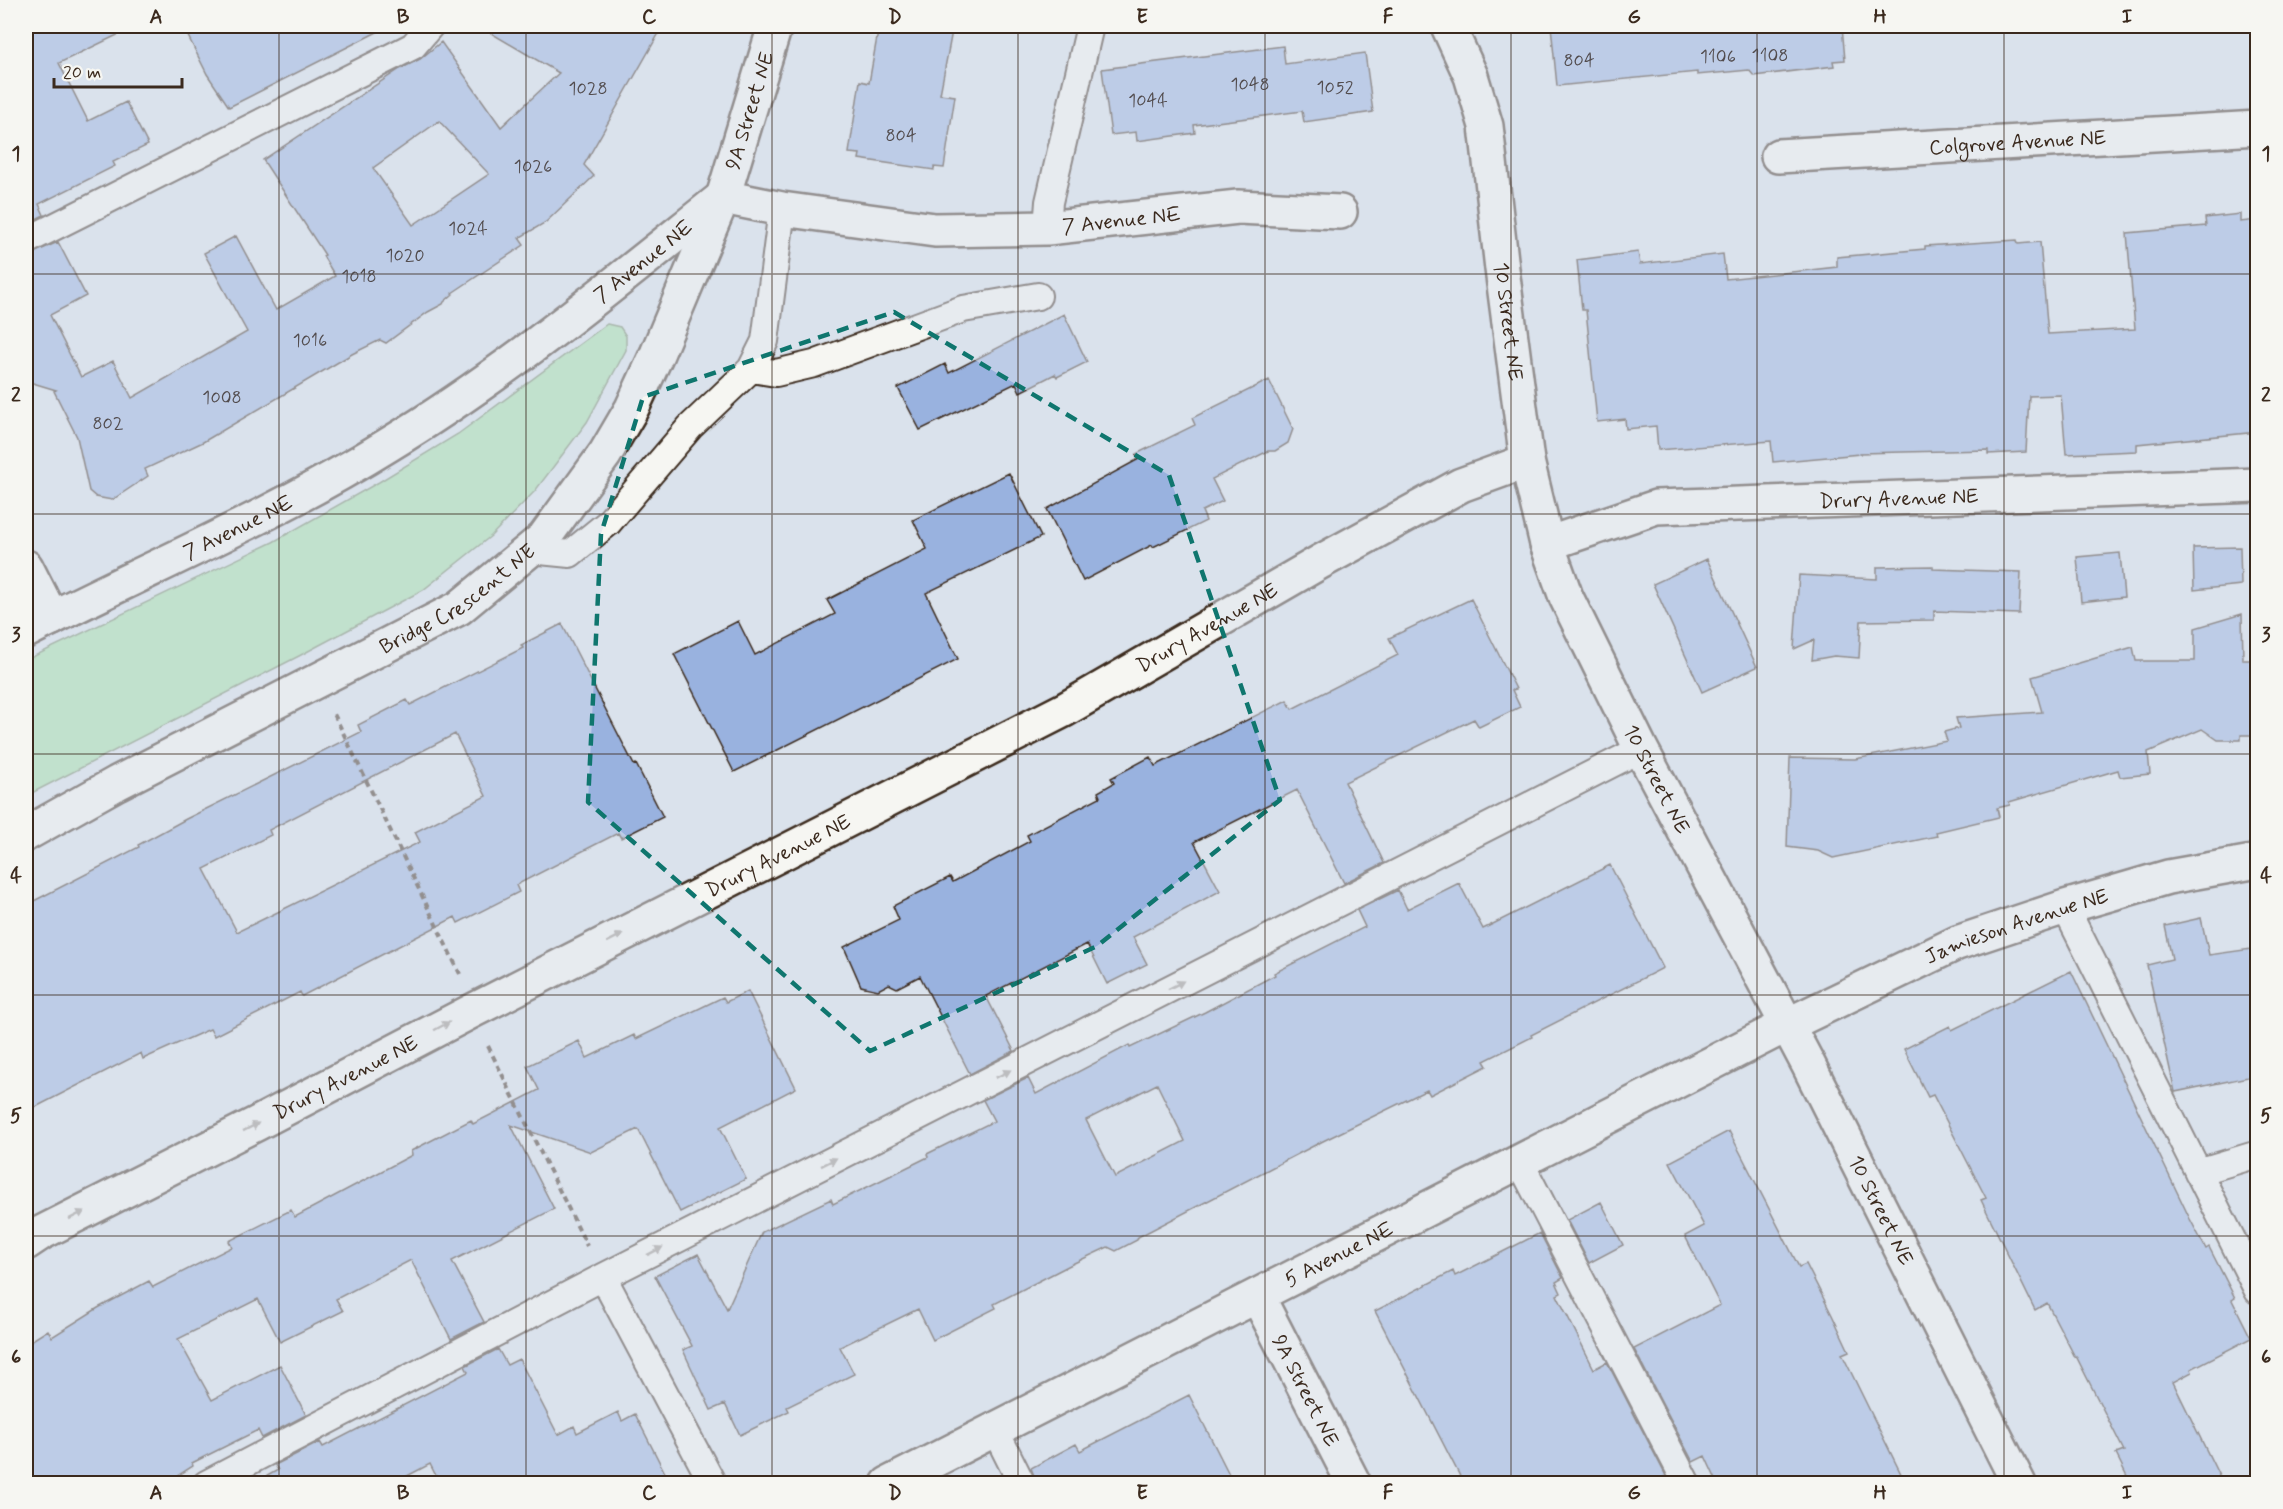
<svg xmlns="http://www.w3.org/2000/svg" width="2283" height="1509" viewBox="0 0 2283 1509" font-family="Mynerve,sans-serif">
<style>
.green{fill:#a3dfa6;stroke:#6f8462;stroke-width:1.5}
.building{fill:#99b2df;stroke:#3b2a1e;stroke-width:1.5;fill-rule:evenodd}
.lines{fill:none;stroke-linecap:round;stroke-linejoin:round}
.service-casing{stroke:#3b2a1e;stroke-width:30}
.minor-casing{stroke:#3b2a1e;stroke-width:38}
.tertiary-casing{stroke:#3b2a1e;stroke-width:38}
.path{stroke:#3b2a1e;stroke-width:4;stroke-dasharray:6 4.5;stroke-linecap:butt}
.service{stroke:#f6f6f2;stroke-width:26}
.minor{stroke:#f6f6f2;stroke-width:33}
.tertiary{stroke:#f6f6f2;stroke-width:33}
.oneway{fill:#989088}
.marked{fill:none;stroke:#0f766e;stroke-width:4.5;stroke-dasharray:12 8;stroke-linejoin:round}
.grid{fill:none;stroke:#3b2a1e;stroke-width:1.5;stroke-opacity:0.55}
.labels{text-anchor:middle;stroke-width:4.5;stroke-linejoin:round;paint-order:stroke}
.number-label{font-size:18px;fill:#524c4e}
.street-label{font-size:21px;fill:#3b2a1e;stroke:#f6f6f2}
.neatline{fill:none;stroke:#3b2a1e;stroke-width:2}
.grid-label{font-size:20px;text-anchor:middle;font-weight:bold;fill:#3b2a1e}
</style>
<rect width="100%" height="100%" fill="#dae2ec"/>
<filter id="ink" filterUnits="userSpaceOnUse"><feTurbulence type="fractalNoise" baseFrequency=".0167" numOctaves="2"/><feDisplacementMap in="SourceGraphic" scale="12" xChannelSelector="R" yChannelSelector="G"/><feConvolveMatrix kernelMatrix="1 2 1 2 8 2 1 2 1" color-interpolation-filters="sRGB"/></filter>
<g filter="url(#ink)">
<path class="green" d="M 607,324 L 620,327 L 626,336 L 626,350 L 587,422 L 535,491 L 491,536 L 423,590 L 299,656 L 26,796 L 26,660 L 273,542 L 379,482 L 458,434 Z"/>
<path class="building" d="M 26,26 L 136,26 L 59,63 L 88,121 L 126,102 L 148,145 L 113,162 L 115,166 L 39,204 L 44,215 L 26,224 Z
M 183,26 L 389,26 L 229,107 L 207,74 Z
M 479,26 L 663,26 L 584,165 L 594,176 L 546,222 L 519,238 L 524,245 L 452,293 L 453,294 L 444,302 L 443,304 L 428,312 L 386,343 L 380,340 L 352,354 L 203,442 L 145,469 L 148,476 L 112,500 L 96,497 L 89,491 L 77,437 L 54,391 L 56,390 L 26,381 L 26,256 L 58,242 L 86,296 L 50,315 L 81,377 L 113,361 L 132,398 L 247,332 L 204,253 L 236,236 L 276,310 L 335,276 L 323,256 L 325,255 L 263,160 L 400,69 L 420,59 L 441,42 L 501,127 L 559,73 ZM 439,121 L 489,174 L 413,225 L 373,168 Z
M 879,26 L 953,26 L 940,94 L 955,96 L 944,168 L 934,167 L 934,170 L 859,159 L 860,154 L 849,153 L 860,81 L 869,83 Z
M 1551,26 L 1842,26 L 1845,60 L 1833,61 L 1834,66 L 1754,76 L 1749,70 L 1697,75 L 1697,72 L 1557,86 Z
M 1283,46 L 1285,64 L 1365,53 L 1373,112 L 1304,122 L 1302,111 L 1194,125 L 1195,133 L 1137,141 L 1136,132 L 1111,135 L 1102,69 Z
M 2240,214 L 2240,222 L 2258,220 L 2258,432 L 2137,444 L 2137,451 L 2066,454 L 2061,395 L 2029,396 L 2026,452 L 1988,454 L 1988,450 L 1860,453 L 1860,454 L 1773,462 L 1771,441 L 1658,450 L 1656,426 L 1626,429 L 1625,419 L 1597,422 L 1586,310 L 1582,310 L 1577,260 L 1638,252 L 1640,264 L 1723,254 L 1726,279 L 1837,267 L 1837,257 L 1925,249 L 1925,246 L 2017,240 L 2018,244 L 2040,242 L 2048,334 L 2135,329 L 2127,233 L 2206,226 L 2205,218 Z
M 1064,314 L 1087,362 L 1057,377 L 1055,374 L 1020,392 L 1016,383 L 920,430 L 898,388 L 945,364 L 949,373 Z
M 1269,380 L 1293,429 L 1288,443 L 1275,451 L 1268,451 L 1212,479 L 1223,501 L 1202,511 L 1206,521 L 1153,547 L 1152,545 L 1083,581 L 1047,509 L 1139,459 L 1136,454 L 1195,425 L 1192,418 Z
M 1009,473 L 1041,537 L 926,593 L 958,659 L 734,772 L 674,654 L 738,621 L 755,655 L 835,614 L 827,600 L 927,549 L 913,520 Z
M 2240,547 L 2241,585 L 2194,590 L 2193,548 Z
M 2120,553 L 2124,597 L 2081,602 L 2077,557 Z
M 1707,559 L 1757,667 L 1702,692 L 1653,584 Z
M 1933,566 L 1933,569 L 2021,572 L 2019,614 L 1934,611 L 1934,620 L 1861,621 L 1859,658 L 1834,656 L 1812,660 L 1814,640 L 1794,649 L 1799,575 L 1877,579 L 1877,567 Z
M 1471,599 L 1516,689 L 1512,690 L 1520,707 L 1479,727 L 1474,719 L 1345,782 L 1384,863 L 1344,883 L 1297,790 L 1194,842 L 1220,891 L 1133,937 L 1147,964 L 1107,984 L 1087,944 L 986,996 L 1014,1051 L 970,1074 L 920,976 L 897,988 L 889,984 L 878,990 L 861,986 L 844,947 L 899,920 L 893,906 L 950,877 L 953,882 L 1030,841 L 1027,835 L 1100,797 L 1098,792 L 1114,783 L 1111,778 L 1150,757 L 1155,766 L 1287,700 L 1292,709 L 1398,655 L 1389,638 Z
M 2242,614 L 2243,660 L 2258,660 L 2258,735 L 2241,735 L 2241,740 L 2218,740 L 2202,729 L 2148,752 L 2150,774 L 2120,777 L 2118,770 L 2009,802 L 2010,805 L 1997,808 L 1999,817 L 1936,832 L 1937,836 L 1833,858 L 1818,851 L 1787,847 L 1790,758 L 1855,759 L 1947,741 L 1944,732 L 1959,728 L 1956,718 L 2042,712 L 2032,677 L 2133,647 L 2136,661 L 2195,661 L 2195,628 Z
M 562,624 L 634,765 L 636,764 L 663,817 L 621,838 L 618,833 L 516,885 L 519,892 L 458,923 L 455,917 L 302,996 L 300,992 L 214,1036 L 210,1029 L 143,1059 L 141,1053 L 26,1112 L 26,905 L 139,847 L 138,845 L 186,819 L 361,732 L 358,725 L 407,700 L 410,705 L 523,648 L 521,645 ZM 455,734 L 486,796 L 415,832 L 420,842 L 237,932 L 204,869 L 271,835 L 269,830 Z
M 1610,865 L 1663,968 L 1531,1035 L 1532,1037 L 1484,1061 L 1487,1066 L 1430,1095 L 1427,1090 L 1323,1141 L 1138,1237 L 1137,1240 L 1116,1251 L 1108,1247 L 1072,1264 L 994,1304 L 996,1308 L 933,1340 L 918,1309 L 840,1347 L 854,1374 L 787,1407 L 789,1411 L 740,1435 L 725,1404 L 711,1410 L 683,1350 L 692,1346 L 655,1276 L 698,1254 L 727,1309 L 762,1232 L 831,1199 L 833,1204 L 928,1157 L 927,1154 L 994,1121 L 983,1100 L 1028,1078 L 1036,1094 L 1129,1045 L 1130,1048 L 1205,1012 L 1275,975 L 1274,973 L 1365,927 L 1357,910 L 1398,890 L 1407,909 L 1459,883 L 1483,929 ZM 1157,1084 L 1185,1141 L 1115,1177 L 1086,1120 Z
M 2201,918 L 2209,955 L 2258,948 L 2258,1075 L 2175,1092 L 2147,965 L 2172,959 L 2165,926 Z
M 2071,971 L 2190,1219 L 2206,1249 L 2209,1247 L 2235,1298 L 2232,1300 L 2251,1338 L 2191,1369 L 2192,1372 L 2173,1382 L 2223,1484 L 2131,1484 L 2116,1454 L 2124,1451 L 2076,1356 L 2075,1357 L 2047,1303 L 2035,1310 L 1981,1200 L 1986,1198 L 1933,1095 L 1928,1097 L 1904,1049 L 1950,1026 L 1952,1030 Z
M 748,991 L 796,1088 L 720,1127 L 746,1179 L 680,1212 L 638,1129 L 591,1152 L 511,1125 L 554,1209 L 452,1261 L 484,1322 L 451,1339 L 411,1260 L 336,1299 L 343,1311 L 280,1342 L 258,1299 L 178,1339 L 212,1400 L 280,1365 L 306,1415 L 262,1438 L 258,1430 L 192,1463 L 193,1466 L 165,1484 L 26,1484 L 26,1344 L 48,1330 L 52,1337 L 98,1308 L 149,1281 L 153,1287 L 232,1247 L 229,1241 L 291,1210 L 295,1217 L 412,1155 L 411,1151 L 471,1120 L 473,1124 L 539,1090 L 527,1066 L 579,1041 L 587,1058 L 634,1035 L 636,1039 L 723,997 L 726,1002 Z
M 1729,1131 L 1799,1267 L 1806,1264 L 1832,1315 L 1849,1351 L 1842,1354 L 1906,1484 L 1718,1484 L 1705,1456 L 1693,1462 L 1634,1349 L 1720,1305 L 1685,1236 L 1704,1226 L 1670,1162 Z
M 1601,1202 L 1623,1245 L 1589,1263 L 1567,1220 Z
M 1540,1233 L 1563,1278 L 1556,1282 L 1561,1293 L 1557,1295 L 1594,1369 L 1607,1362 L 1666,1476 L 1650,1484 L 1464,1484 L 1375,1311 L 1453,1271 L 1455,1276 Z
M 498,1349 L 507,1365 L 519,1359 L 558,1435 L 574,1426 L 577,1433 L 618,1412 L 622,1421 L 635,1414 L 665,1473 L 645,1484 L 440,1484 L 430,1464 L 392,1484 L 253,1484 L 278,1470 L 275,1465 L 320,1442 L 323,1447 L 468,1372 L 465,1366 Z
M 1189,1395 L 1234,1484 L 1037,1484 L 1031,1468 L 1076,1444 L 1080,1451 Z"/>
<g class="lines">
<defs>
<path id="service" d="M 1047,228 L 1049,202 L 1090,26
M 26,241 L 413,46 L 430,26
M 751,369 L 776,373 L 814,364 L 963,309 L 1038,296
M 530,550 L 570,554 L 608,523 L 690,427 L 751,369 L 765,341 L 782,209
M 2065,907 L 2258,1291
M 1520,1162 L 1687,1484
M 2198,1172 L 2258,1154
M 603,1277 L 713,1484
M 994,1428 L 1022,1484
M 206,1484 L 603,1277 L 1641,749"/>
<g id="minor">
<path id="s1" d="M 1778,156 L 2258,128"/>
<path id="s2" d="M 1547,544 L 1656,507 L 2258,485"/>
<path d="M 26,567 L 52,618"/>
<path id="s3" d="M 26,631 C 147,569 272,517 388,445 C 507,373 615,283 723,197 L 782,209 L 935,230 L 1047,228 L 1238,207 L 1340,212"/>
<path id="s4" d="M 26,834 L 117,783 L 459,608 L 544,538 L 605,454 L 632,408 L 657,354 L 723,197 L 775,26"/>
<path id="s5" d="M 26,1243 L 41,1233 L 256,1124 L 474,1010 L 1064,710 L 1320,562 L 1461,485 L 1527,461"/>
<path id="s6" d="M 1258,1297 L 1354,1484"/>
<path id="s7" d="M 888,1484 L 1787,1025 L 1957,943 L 2065,907 L 2168,877 L 2258,861"/>
</g>
<g id="tertiary">
<path id="s8" d="M 1448,26 L 1471,76 L 1486,126 L 1502,269 L 1527,461 L 1547,544 L 1566,597 L 1641,749 L 1808,1064 L 2019,1484"/>
</g>
</defs>
<use href="#service" class="service-casing"/>
<use href="#minor" class="minor-casing"/>
<use href="#tertiary" class="tertiary-casing"/>
<path class="path" d="M 334,714 L 460,974
M 488,1046 L 587,1246"/>
<use href="#service" class="service"/>
<use href="#minor" class="minor"/>
<use href="#tertiary" class="tertiary"/>
</g>
<defs><path id="oneway-solid" d="M-6-.8H1V-3.2L6.5 0L1 3.2V.8H-6Z" transform="scale(1.5)"/></defs>
<g class="oneway">
<use href="#oneway-solid" transform="translate(615 938) rotate(-27)"/>
<use href="#oneway-solid" transform="translate(1176 985) rotate(-27)"/>
<use href="#oneway-solid" transform="translate(442 1026) rotate(-28)"/>
<use href="#oneway-solid" transform="translate(1003 1074) rotate(-27)"/>
<use href="#oneway-solid" transform="translate(251 1127) rotate(-27)"/>
<use href="#oneway-solid" transform="translate(829 1162) rotate(-27)"/>
<use href="#oneway-solid" transform="translate(77 1215) rotate(-27)"/>
<use href="#oneway-solid" transform="translate(655 1251) rotate(-27)"/>
</g>
</g>
<path d="M0 0H2283V1509H0ZM 894,312 L 1169,475 L 1280,800 L 1097,946 L 870,1051 L 588,802 L 601,534 L 643,397 Z" fill="#dae2ec" fill-opacity=".55" fill-rule="evenodd"/>
<path class="marked" d="M 894,312 L 1169,475 L 1280,800 L 1097,946 L 870,1051 L 588,802 L 601,534 L 643,397 Z"/>
<path class="grid" d="M 279,26 L 279,1484M 526,26 L 526,1484M 772,26 L 772,1484M 1018,26 L 1018,1484M 1265,26 L 1265,1484M 1511,26 L 1511,1484M 1757,26 L 1757,1484M 2004,26 L 2004,1484M 26,274 L 2258,274M 26,514 L 2258,514M 26,754 L 2258,754M 26,995 L 2258,995M 26,1236 L 2258,1236"/>
<g class="labels">
<g class="number-label">
<text x="1770" y="61">1108</text>
<text x="1718" y="62">1106</text>
<text x="1579" y="66">804</text>
<text x="1250" y="90">1048</text>
<text x="1335" y="93">1052</text>
<text x="588" y="94">1028</text>
<text x="1148" y="106">1044</text>
<text x="901" y="141">804</text>
<text x="533" y="172">1026</text>
<text x="468" y="234">1024</text>
<text x="405" y="261">1020</text>
<text x="359" y="282">1018</text>
<text x="310" y="346">1016</text>
<text x="222" y="403">1008</text>
<text x="108" y="429">802</text>
</g>
<g class="street-label">
<text dy="7" stroke="none"><textPath href="#s4" startOffset="1076">9A Street NE</textPath></text>
<text dy="7" stroke="none"><textPath href="#s1" startOffset="240">Colgrove Avenue NE</textPath></text>
<text dy="7" stroke="none"><textPath href="#s3" startOffset="1226">7 Avenue NE</textPath></text>
<text dy="7" stroke="none"><textPath href="#s3" startOffset="722">7 Avenue NE</textPath></text>
<text dy="7" stroke="none"><textPath href="#s8" startOffset="304">10 Street NE</textPath></text>
<text dy="7" stroke="none"><textPath href="#s2" startOffset="358">Drury Avenue NE</textPath></text>
<text dy="7" stroke="none"><textPath href="#s3" startOffset="236">7 Avenue NE</textPath></text>
<text dy="7" stroke="none"><textPath href="#s4" startOffset="492">Bridge Crescent NE</textPath></text>
<text dy="7" stroke="none"><textPath href="#s5" startOffset="1332">Drury Avenue NE</textPath></text>
<text dy="7" stroke="none"><textPath href="#s8" startOffset="790">10 Street NE</textPath></text>
<text dy="7" stroke="none"><textPath href="#s5" startOffset="846">Drury Avenue NE</textPath></text>
<text dy="7" stroke="none"><textPath href="#s7" startOffset="1260">Jamieson Avenue NE</textPath></text>
<text dy="7" stroke="none"><textPath href="#s5" startOffset="360">Drury Avenue NE</textPath></text>
<text dy="7" stroke="none"><textPath href="#s8" startOffset="1276">10 Street NE</textPath></text>
<text dy="7" stroke="none"><textPath href="#s7" startOffset="506">5 Avenue NE</textPath></text>
<text dy="7" stroke="none"><textPath href="#s6" startOffset="105">9A Street NE</textPath></text>
</g>
</g>
<rect width="2283" height="1509" fill="none" stroke="#f6f6f2" stroke-width="66"/>
<path d="M54 78v9h128v-9" fill="none" stroke="#3b2a1e" stroke-width="3"/>
<text x="63" y="78" font-size="18" fill="#3b2a1e" stroke="#f6f6f2" stroke-width="4.5" paint-order="stroke">20 m</text>
<rect x="33" y="33" width="2217" height="1443" class="neatline"/>
<g class="grid-label">
<text x="156" y="23">A</text>
<text x="403" y="23">B</text>
<text x="649" y="23">C</text>
<text x="895" y="23">D</text>
<text x="1142" y="23">E</text>
<text x="1388" y="23">F</text>
<text x="1634" y="23">G</text>
<text x="1880" y="23">H</text>
<text x="2127" y="23">I</text>
<text x="16" y="160">1</text>
<text x="2266" y="160">1</text>
<text x="16" y="401">2</text>
<text x="2266" y="401">2</text>
<text x="16" y="641">3</text>
<text x="2266" y="641">3</text>
<text x="16" y="882">4</text>
<text x="2266" y="882">4</text>
<text x="16" y="1122">5</text>
<text x="2266" y="1122">5</text>
<text x="16" y="1363">6</text>
<text x="2266" y="1363">6</text>
<text x="156" y="1499">A</text>
<text x="403" y="1499">B</text>
<text x="649" y="1499">C</text>
<text x="895" y="1499">D</text>
<text x="1142" y="1499">E</text>
<text x="1388" y="1499">F</text>
<text x="1634" y="1499">G</text>
<text x="1880" y="1499">H</text>
<text x="2127" y="1499">I</text>
</g>
</svg>
